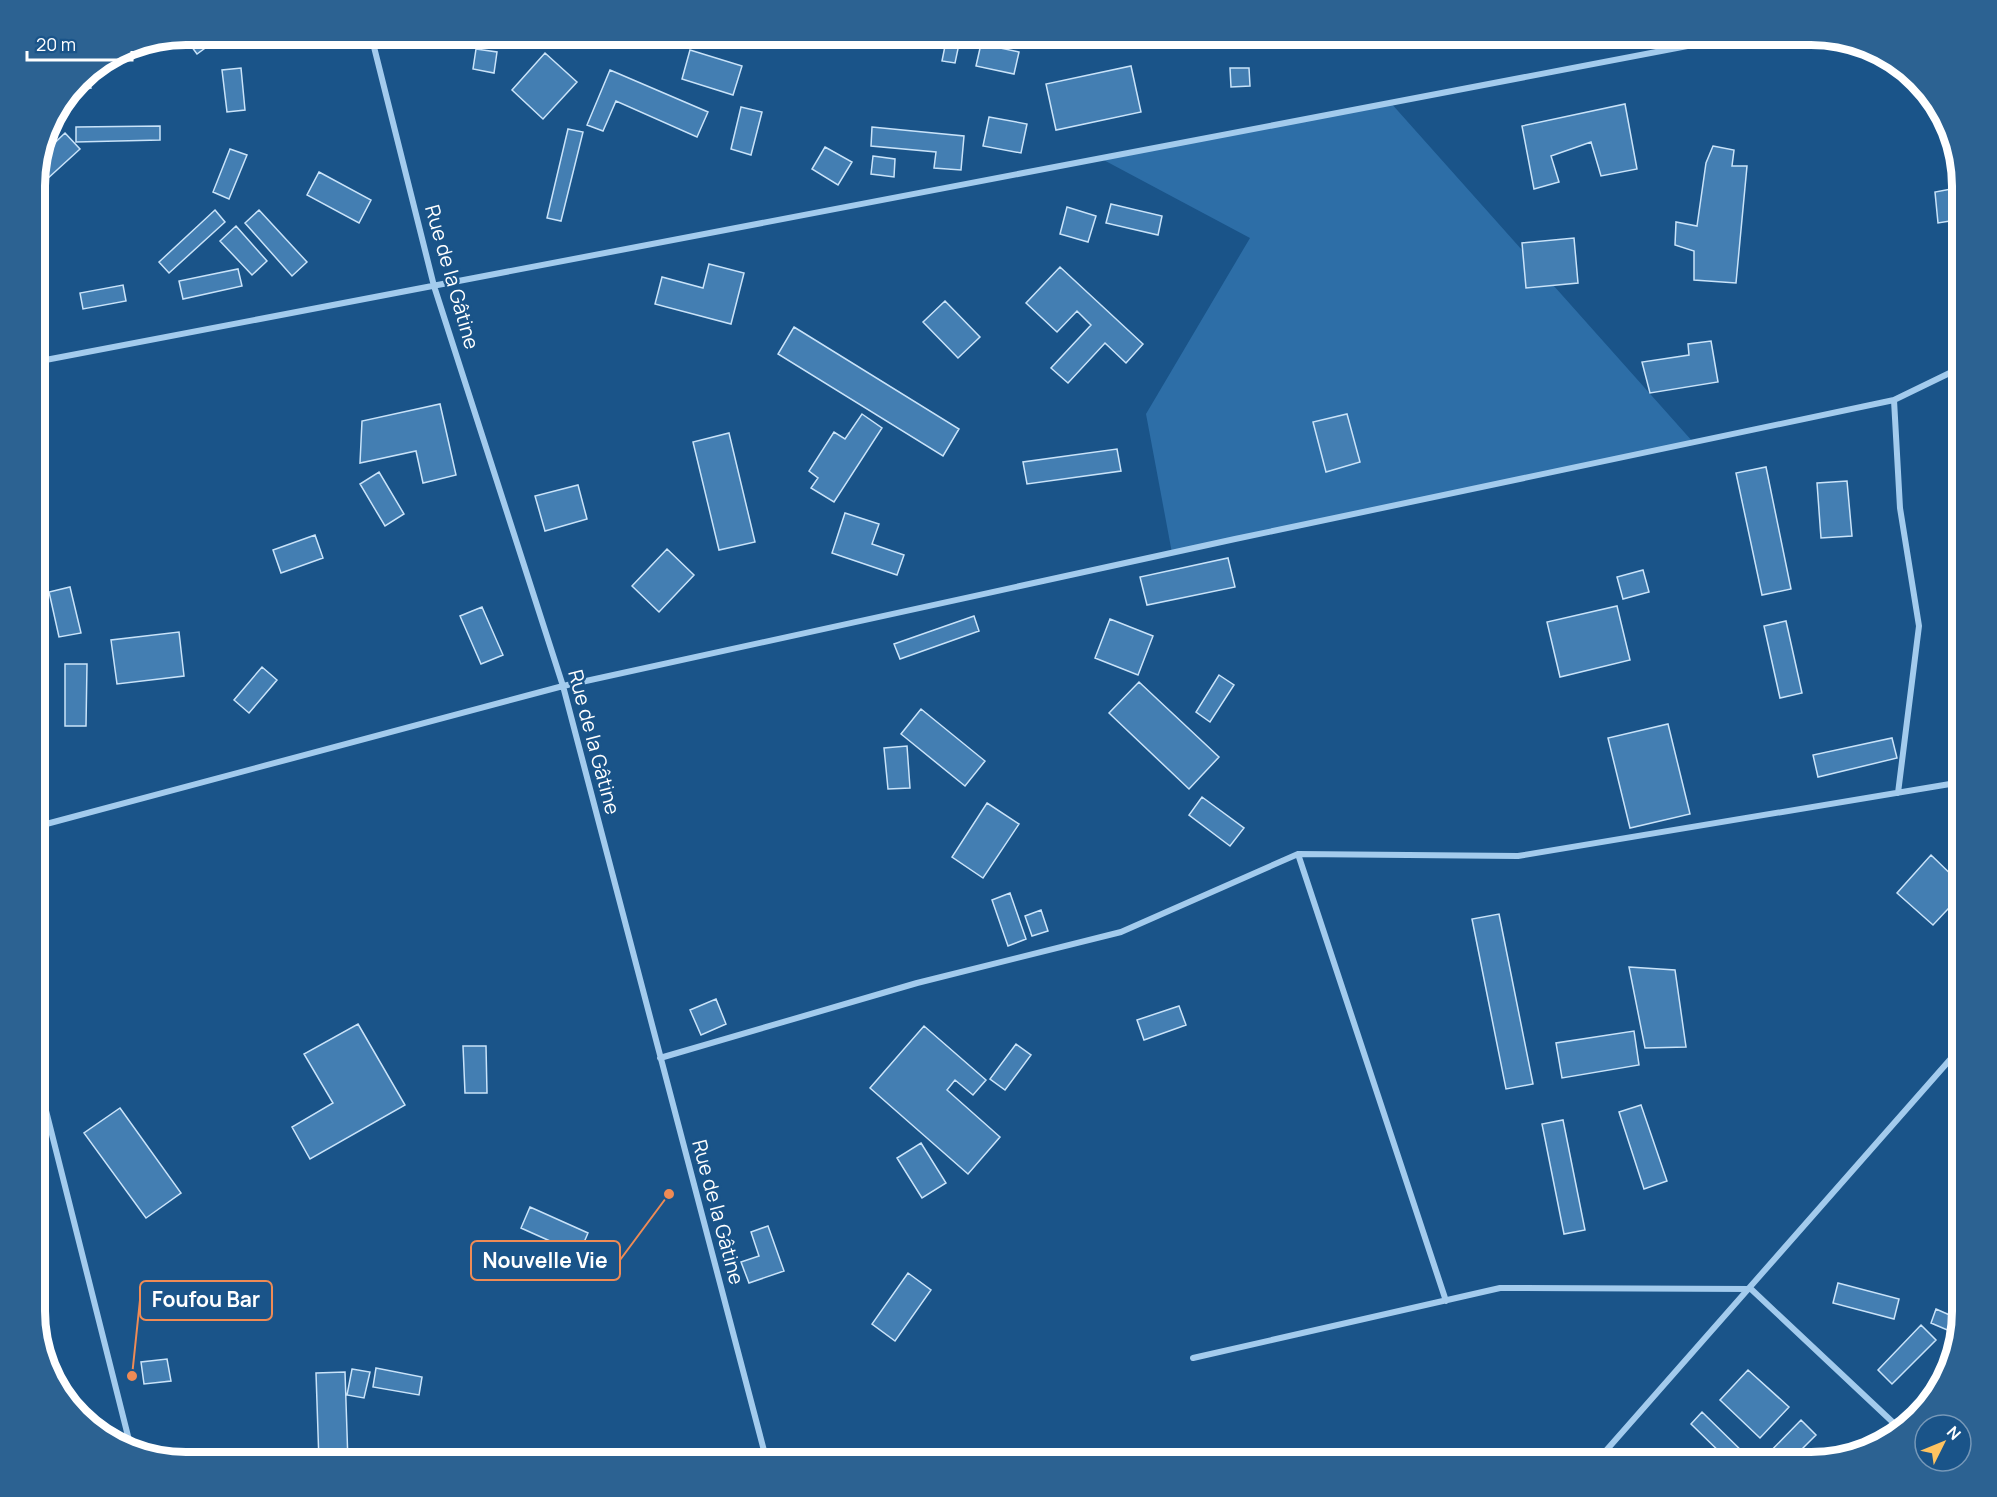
<svg xmlns="http://www.w3.org/2000/svg" width="1997" height="1497" viewBox="0 0 1997 1497" font-family="Manrope,sans-serif">
<style>
.green{fill:#2d6ea7}
.building{fill:#437eb2;stroke:#c9e3f9;stroke-width:1.5}
.lines{fill:none;stroke-linecap:round;stroke-linejoin:round}
.minor{stroke:#a3cbed;stroke-width:6}
.labels{text-anchor:middle;stroke-width:5;stroke-linejoin:round;paint-order:stroke}
.street-label{font-size:20px;fill:#fff;stroke:#1a5489}
.rim{fill:none;stroke:#fff;stroke-width:8}
.leader{fill:none;stroke:#ef8b55;stroke-width:2}
.callout-dot{fill:#ef8b55;stroke:#1a5489;stroke-width:2}
.callout{fill:#1a5489;stroke:#ef8b55;stroke-width:2}
.callout-label{font-size:21px;text-anchor:middle;font-weight:bold;fill:#fff}
</style>
<rect width="100%" height="100%" fill="#1a5489"/>
<path class="green" d="M 1390,102 L 1693,442 L 1172,553 L 1146,414 L 1250,238 L 1098,157 Z"/>
<path class="building" d="M 183,35 L 206,35 L 212,43 L 197,54 Z
M 484,35 L 500,35 L 500,43 L 483,41 Z
M 946,41 L 959,44 L 955,63 L 942,61 Z
M 981,44 L 1019,52 L 1014,74 L 976,66 Z
M 476,49 L 497,52 L 494,73 L 473,69 Z
M 690,50 L 742,66 L 733,95 L 682,79 Z
M 545,53 L 577,82 L 543,119 L 512,90 Z
M 1131,66 L 1141,112 L 1056,130 L 1046,84 Z
M 241,68 L 245,110 L 227,112 L 222,70 Z
M 1230,68 L 1249,68 L 1250,86 L 1231,87 Z
M 610,70 L 708,112 L 697,137 L 616,101 L 603,131 L 587,125 Z
M 84,74 L 91,88 L 69,94 Z
M 1625,104 L 1637,169 L 1601,176 L 1591,142 L 1551,156 L 1559,182 L 1534,189 L 1522,126 Z
M 741,107 L 762,112 L 751,155 L 731,149 Z
M 989,117 L 1027,124 L 1021,153 L 983,146 Z
M 160,126 L 160,140 L 76,142 L 76,127 Z
M 872,127 L 964,136 L 961,170 L 934,168 L 936,152 L 871,146 Z
M 568,129 L 583,132 L 561,221 L 547,218 Z
M 65,133 L 80,149 L 46,180 L 36,170 L 40,157 Z
M 1713,146 L 1734,150 L 1732,166 L 1747,166 L 1736,283 L 1694,280 L 1694,251 L 1675,245 L 1676,222 L 1697,226 L 1706,163 Z
M 825,147 L 852,162 L 838,185 L 812,169 Z
M 230,149 L 247,155 L 229,199 L 213,192 Z
M 873,156 L 895,159 L 894,177 L 871,174 Z
M 319,172 L 371,200 L 359,223 L 307,195 Z
M 1962,187 L 1962,219 L 1938,223 L 1935,192 Z
M 1111,204 L 1162,216 L 1158,235 L 1106,223 Z
M 1067,207 L 1096,216 L 1088,242 L 1060,234 Z
M 215,210 L 225,222 L 169,273 L 159,262 Z
M 259,210 L 307,262 L 292,276 L 245,223 Z
M 236,226 L 267,261 L 252,275 L 220,241 Z
M 1574,238 L 1578,283 L 1526,288 L 1522,243 Z
M 709,264 L 744,273 L 731,324 L 655,304 L 662,277 L 703,288 Z
M 1060,267 L 1143,344 L 1126,363 L 1105,343 L 1068,383 L 1051,368 L 1091,325 L 1077,311 L 1057,332 L 1026,303 Z
M 238,269 L 242,286 L 183,299 L 179,281 Z
M 123,285 L 126,301 L 83,309 L 80,293 Z
M 945,301 L 980,337 L 958,358 L 923,322 Z
M 43,302 L 46,323 L 35,325 L 35,303 Z
M 794,327 L 959,429 L 943,456 L 778,354 Z
M 1711,341 L 1718,382 L 1650,393 L 1642,362 L 1689,355 L 1688,344 Z
M 440,404 L 456,475 L 423,483 L 416,451 L 360,463 L 362,421 Z
M 862,414 L 882,428 L 834,502 L 811,488 L 818,478 L 809,471 L 834,432 L 845,439 Z
M 1347,414 L 1360,462 L 1326,472 L 1313,422 Z
M 729,433 L 755,542 L 719,550 L 693,442 Z
M 1117,449 L 1121,471 L 1027,484 L 1023,462 Z
M 1766,467 L 1791,589 L 1762,595 L 1736,473 Z
M 379,472 L 404,514 L 385,526 L 360,484 Z
M 1847,481 L 1852,536 L 1821,538 L 1817,483 Z
M 578,485 L 587,519 L 545,531 L 535,496 Z
M 845,513 L 879,524 L 872,544 L 904,555 L 897,575 L 832,553 Z
M 315,535 L 323,558 L 281,573 L 273,550 Z
M 667,549 L 694,575 L 659,612 L 632,586 Z
M 1228,558 L 1235,587 L 1147,605 L 1140,577 Z
M 1643,570 L 1649,592 L 1623,599 L 1617,577 Z
M 1962,584 L 1962,604 L 1959,605 L 1956,585 Z
M 70,587 L 81,633 L 59,637 L 49,592 Z
M 1617,606 L 1630,660 L 1560,677 L 1547,622 Z
M 482,607 L 503,655 L 481,664 L 460,616 Z
M 974,616 L 979,631 L 900,659 L 894,644 Z
M 1110,619 L 1153,636 L 1138,675 L 1095,658 Z
M 1786,621 L 1802,693 L 1780,698 L 1764,626 Z
M 179,632 L 184,676 L 117,684 L 111,640 Z
M 65,664 L 87,664 L 86,726 L 65,726 Z
M 262,667 L 277,680 L 249,713 L 234,700 Z
M 1219,675 L 1234,685 L 1210,722 L 1196,712 Z
M 1139,682 L 1219,757 L 1189,789 L 1109,713 Z
M 921,709 L 985,761 L 965,786 L 901,734 Z
M 1668,724 L 1690,814 L 1630,828 L 1608,738 Z
M 1892,738 L 1897,758 L 1818,777 L 1813,755 Z
M 907,746 L 910,788 L 888,789 L 884,748 Z
M 1202,797 L 1244,828 L 1230,846 L 1189,815 Z
M 987,803 L 1019,824 L 983,878 L 952,857 Z
M 1931,855 L 1962,885 L 1962,894 L 1933,925 L 1897,893 Z
M 1010,893 L 1026,939 L 1008,946 L 992,900 Z
M 1041,910 L 1048,931 L 1032,936 L 1025,916 Z
M 1499,914 L 1533,1084 L 1506,1089 L 1472,919 Z
M 1629,967 L 1675,970 L 1686,1047 L 1645,1048 Z
M 716,999 L 726,1024 L 701,1035 L 690,1010 Z
M 1179,1006 L 1186,1025 L 1144,1040 L 1137,1020 Z
M 358,1024 L 405,1105 L 310,1159 L 292,1127 L 333,1103 L 304,1054 Z
M 924,1026 L 986,1080 L 973,1095 L 955,1080 L 947,1090 L 1000,1137 L 968,1174 L 870,1088 Z
M 1634,1031 L 1639,1065 L 1562,1078 L 1556,1043 Z
M 1016,1044 L 1031,1055 L 1005,1090 L 990,1079 Z
M 463,1046 L 486,1046 L 487,1093 L 465,1093 Z
M 1641,1105 L 1667,1181 L 1644,1189 L 1619,1112 Z
M 120,1108 L 181,1193 L 146,1218 L 84,1133 Z
M 1563,1120 L 1585,1230 L 1564,1234 L 1542,1124 Z
M 921,1143 L 946,1183 L 922,1198 L 897,1158 Z
M 530,1207 L 588,1233 L 579,1254 L 521,1228 Z
M 768,1226 L 784,1271 L 749,1283 L 741,1262 L 759,1256 L 751,1232 Z
M 908,1273 L 931,1290 L 895,1341 L 872,1324 Z
M 1838,1283 L 1899,1299 L 1894,1319 L 1833,1303 Z
M 1936,1309 L 1961,1320 L 1959,1335 L 1931,1323 Z
M 1921,1325 L 1936,1340 L 1892,1384 L 1878,1370 Z
M 167,1359 L 171,1381 L 144,1384 L 141,1362 Z
M 376,1368 L 422,1377 L 419,1395 L 373,1387 Z
M 352,1369 L 370,1372 L 364,1398 L 347,1395 Z
M 1748,1370 L 1789,1407 L 1760,1438 L 1720,1400 Z
M 345,1372 L 348,1462 L 319,1462 L 316,1373 Z
M 1702,1412 L 1753,1462 L 1730,1462 L 1691,1424 Z
M 1801,1420 L 1816,1435 L 1789,1462 L 1760,1462 Z"/>
<g class="lines">
<path class="minor" d="M 371,35 L 434,286 L 563,686 L 767,1462
M 35,362 L 1745,35
M 1894,400 L 1900,508 L 1919,626 L 1898,793
M 35,827 L 563,686 L 1235,539 L 1894,400 L 1962,367
M 1298,854 L 1446,1301
M 660,1058 L 917,983 L 1121,932 L 1298,854 L 1518,856 L 1962,782
M 35,1067 L 132,1452
M 1193,1358 L 1500,1288 L 1751,1289 L 1900,1429
M 1596,1462 L 1962,1046"/>
</g>
<g class="labels">
<g class="street-label">
<text transform="translate(452 277) rotate(74)" y="7">Rue de la Gâtine</text>
<text transform="translate(594 742) rotate(75)" y="7">Rue de la Gâtine</text>
<text transform="translate(718 1212) rotate(75)" y="7">Rue de la Gâtine</text>
</g>
</g>
<path d="M0 0H1997V1497H0ZM186 45H1811A141 141 0 0 1 1952 186V1311A141 141 0 0 1 1811 1452H186A141 141 0 0 1 45 1311V186A141 141 0 0 1 186 45Z" fill="#2c6292" fill-rule="evenodd"/>
<path class="rim" d="M186 45H1811A141 141 0 0 1 1952 186V1311A141 141 0 0 1 1811 1452H186A141 141 0 0 1 45 1311V186A141 141 0 0 1 186 45Z"/>
<path class="leader" d="M669 1194L620 1260M132 1376L140 1300"/>
<g class="callout-dot">
<circle cx="669" cy="1194" r="6"/>
<circle cx="132" cy="1376" r="6"/>
</g>
<g class="callout">
<rect x="471" y="1241" width="149" height="39" rx="6"/>
<rect x="140" y="1281" width="132" height="39" rx="6"/>
</g>
<g class="callout-label">
<text x="545" y="1268">Nouvelle Vie</text>
<text x="206" y="1307">Foufou Bar</text>
</g>
<g transform="translate(1943 1443) rotate(47)"><circle r="28" fill="#1a5489" stroke="#7698b8" stroke-width="1.5"/>
<path d="M0-4.5L10 22L0 15L-10 22Z" fill="#ffc360"/>
<text y="-9" font-size="16" font-weight="bold" text-anchor="middle" fill="#ffffff">N</text>
</g>
<path d="M27 51v9h105v-9" fill="none" stroke="#ffffff" stroke-width="3"/>
<text x="36" y="51" font-size="18" fill="#ffffff" stroke="#1a5489" stroke-width="4.5" paint-order="stroke">20 m</text>
</svg>
